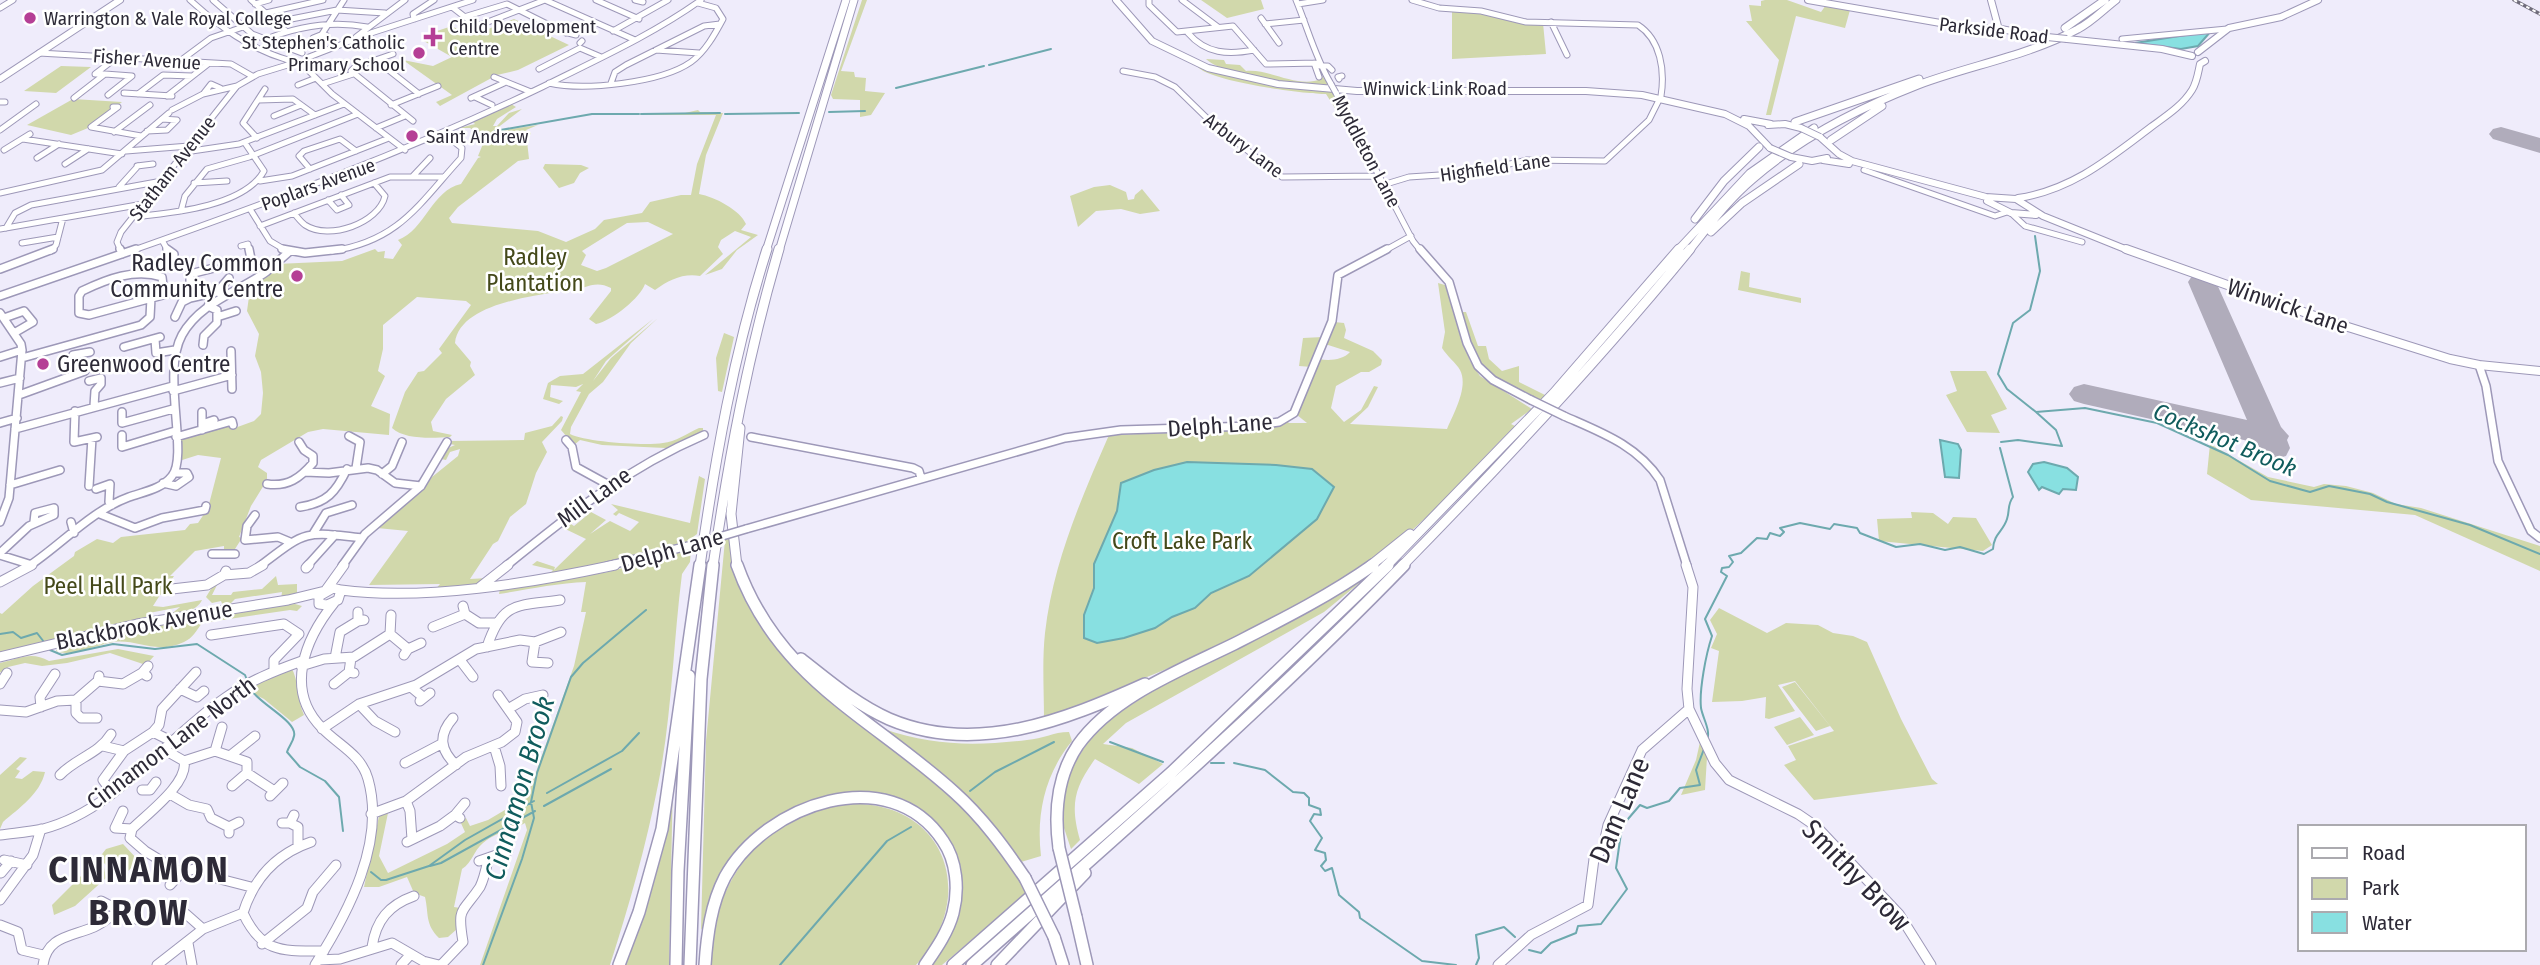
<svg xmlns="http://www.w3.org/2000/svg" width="2540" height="965" viewBox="0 0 2540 965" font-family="'Fira Sans Condensed',sans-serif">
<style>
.green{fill:#d1d8ab;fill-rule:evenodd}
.water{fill:#88e0e1;stroke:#6da9ae;stroke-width:2}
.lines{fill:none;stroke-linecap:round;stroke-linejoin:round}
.stream{stroke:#6da9ae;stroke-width:2}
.runway{fill:#b0acbb;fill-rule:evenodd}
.minor-far2-casing{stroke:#9d98b8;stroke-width:7}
.minor-far1-casing{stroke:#9d98b8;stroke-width:10}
.minor-casing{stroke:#9d98b8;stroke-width:11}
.major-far1-casing{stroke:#9d98b8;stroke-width:8}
.major-casing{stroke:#9d98b8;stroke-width:10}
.highway-far2-casing{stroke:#9d98b8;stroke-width:9}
.highway-far1-casing{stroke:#9d98b8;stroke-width:11}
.highway-casing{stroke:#9d98b8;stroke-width:14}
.minor-far2{stroke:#fff;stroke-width:5}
.minor-far1{stroke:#fff;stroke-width:7}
.minor{stroke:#fff;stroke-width:9}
.major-far1{stroke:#fff;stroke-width:6}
.major{stroke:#fff;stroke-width:8}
.highway-far2{stroke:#fff;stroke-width:7}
.highway-far1{stroke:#fff;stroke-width:9}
.highway{stroke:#fff;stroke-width:11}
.rail-casing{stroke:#706d7b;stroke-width:3.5}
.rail{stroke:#fff;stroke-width:2;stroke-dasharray:3.5;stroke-linecap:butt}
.minor-bridge-far1-casing{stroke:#9d98b8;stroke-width:7;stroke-linecap:butt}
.minor-bridge-casing{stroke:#9d98b8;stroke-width:10;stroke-linecap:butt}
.major-bridge-casing{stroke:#9d98b8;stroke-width:8;stroke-linecap:butt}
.highway-bridge-casing{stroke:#9d98b8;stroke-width:14;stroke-linecap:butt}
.minor-bridge-far1{stroke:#fff;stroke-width:5}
.minor-bridge{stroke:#fff;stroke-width:7}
.major-bridge{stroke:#fff;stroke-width:6}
.highway-bridge{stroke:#fff;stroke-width:11}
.poi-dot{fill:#b53f95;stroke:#fff;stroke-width:2.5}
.labels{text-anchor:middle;stroke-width:5;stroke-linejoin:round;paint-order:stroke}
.far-poi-label{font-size:19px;fill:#2d2a37;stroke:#fff;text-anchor:start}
.far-street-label{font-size:19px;fill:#2d2a37;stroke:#fff}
.park-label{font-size:23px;fill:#44491a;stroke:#fff}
.poi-label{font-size:23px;fill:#2d2a37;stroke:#fff;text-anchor:end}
.street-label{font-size:23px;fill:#2d2a37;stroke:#fff}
.water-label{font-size:24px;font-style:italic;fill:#105c5d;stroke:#fff}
.near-water-label{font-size:28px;font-style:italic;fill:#105c5d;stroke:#fff}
.near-street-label{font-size:28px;fill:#2d2a37;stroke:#fff}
.near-district-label{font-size:37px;font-weight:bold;letter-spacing:2px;fill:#2d2a37;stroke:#fff}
</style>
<rect width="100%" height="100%" fill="#efecfb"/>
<path class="green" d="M 862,0 L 867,0 L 841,71 L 854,72 L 855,77 L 866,78 L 865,91 L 885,93 L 871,115 L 860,117 L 860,100 L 833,99 L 831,95 Z
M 1201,0 L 1261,0 L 1264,9 L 1227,18 Z
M 1765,0 L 1787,0 L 1821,12 L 1826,5 L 1850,10 L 1845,28 L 1796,16 L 1771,115 L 1766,115 L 1779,60 L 1746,21 L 1752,21 L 1749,5 L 1761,6 L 1761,1 Z
M 1452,10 L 1543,23 L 1546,54 L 1452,59 Z
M 514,19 L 569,45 L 518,70 L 497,75 L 440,106 L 436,102 L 452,95 L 403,60 L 433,66 L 452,57 L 422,40 L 431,41 L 442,37 L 437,31 L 452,26 L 470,36 Z
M 1206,59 L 1224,60 L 1226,64 L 1240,65 L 1246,71 C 1268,68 1298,89 1321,79 L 1316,66 L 1329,86 C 1301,84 1224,77 1206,59 Z
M 61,66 L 91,67 L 56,93 L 24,91 Z
M 1197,66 L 1332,91 L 1351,127 L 1347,127 L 1326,94 C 1302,94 1207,81 1197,66 Z
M 73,99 L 122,102 L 88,128 L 71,135 L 27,125 Z
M 511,104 L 516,107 L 497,119 L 493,126 L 497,126 L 509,113 L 522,109 L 492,132 L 538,125 L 526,130 L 531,133 L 527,141 L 529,159 L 518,161 L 458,207 L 449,218 L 452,223 L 538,231 L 566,242 L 595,229 L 604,220 L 642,213 L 650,202 L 681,195 L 691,195 L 697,164 L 716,115 L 640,115 L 642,113 L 685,113 L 698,110 L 700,112 L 723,113 L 706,155 L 699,194 C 715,197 740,210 746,224 L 741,230 L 758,235 L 737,250 L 722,269 L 705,275 L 751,237 L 735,231 L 721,240 L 718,247 L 723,254 L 700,276 C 683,273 669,280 655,290 L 645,284 C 641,297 612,321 596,324 L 589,319 L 611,291 L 611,288 C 594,279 585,290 570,290 C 566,290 562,288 558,288 L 556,292 C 526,297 459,306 455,343 L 471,362 L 470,366 L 475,375 L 446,399 L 431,422 L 433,431 L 452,435 L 450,437 C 433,438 405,440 392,428 L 405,392 L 418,372 L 424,371 L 442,353 L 439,349 L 471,305 L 466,301 L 417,297 L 383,325 L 383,349 L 378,371 L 385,376 L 371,406 L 390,414 L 389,435 L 323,429 L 308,432 L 261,460 L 258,467 L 267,473 L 267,480 L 251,506 L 239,537 L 242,538 L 235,549 L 224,549 L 224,546 L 195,551 L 170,576 L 174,576 L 168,585 L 168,589 L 160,595 L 153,606 L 163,607 L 202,600 C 197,611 182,613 170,615 L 180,607 L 149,613 L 143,621 L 0,655 L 0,613 L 2,614 L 33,586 L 74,556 L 75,552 L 97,539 L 113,543 L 121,537 L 185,530 L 190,524 L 198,523 L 208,508 L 221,458 L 198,455 L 179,461 L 176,439 L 231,422 L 232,429 L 254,421 L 261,414 L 263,393 L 261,372 L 255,356 L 259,334 L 247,311 L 251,282 L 277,264 L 342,261 L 375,249 L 378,252 L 385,251 L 384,258 L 393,259 L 402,245 L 398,240 C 425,230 432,190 461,184 L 478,158 L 481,157 L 478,156 L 485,139 L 470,128 L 459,128 L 475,124 L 473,122 ZM 648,222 L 673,234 L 606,268 L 597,271 L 581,265 L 586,255 L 582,251 L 627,223 Z
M 545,164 L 581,165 L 589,168 L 580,173 L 574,183 L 559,188 L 543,168 Z
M 1110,185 L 1126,192 L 1128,200 L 1134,199 L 1135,195 L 1142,189 L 1160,211 L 1140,214 L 1121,209 L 1096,211 L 1078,227 L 1070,196 L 1094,187 Z
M 1741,271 L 1750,273 L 1749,287 L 1801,298 L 1801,303 L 1738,290 Z
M 1438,283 L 1445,285 L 1470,361 L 1480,376 L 1532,409 L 1511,424 L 1515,426 C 1476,464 1436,513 1394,545 C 1297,622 1158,672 1044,719 C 1044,691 1042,661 1045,633 C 1053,563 1081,499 1109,435 L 1229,431 L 1280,426 L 1287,421 L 1289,423 L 1307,423 L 1297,415 L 1319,359 C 1329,361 1343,360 1350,352 L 1325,344 L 1334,322 L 1344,323 L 1346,330 L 1344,338 L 1373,351 L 1382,360 L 1381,365 L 1369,372 L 1361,372 L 1336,386 L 1331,408 L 1344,422 L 1361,410 L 1374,386 L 1378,387 L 1368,407 L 1350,424 L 1447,429 C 1453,414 1469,387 1460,370 C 1456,363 1447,356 1442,348 L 1445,332 Z
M 1460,312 L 1466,312 L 1478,346 L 1486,346 L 1489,359 L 1502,371 L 1519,366 L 1519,382 L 1545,395 L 1539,402 L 1486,373 L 1472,351 Z
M 658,318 L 631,343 L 603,382 L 589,394 L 571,427 L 570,434 C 586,442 645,446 663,443 C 675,442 688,433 699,428 L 703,428 L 703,435 L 667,450 L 665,448 L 602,445 L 580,440 L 574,445 L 561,430 L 581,392 L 576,391 L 583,384 L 576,387 L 551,385 L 550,397 L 563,401 L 559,404 L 543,399 L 548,383 L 560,376 L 583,374 L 653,319 L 606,361 L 593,381 L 611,358 Z
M 724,333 L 734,337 L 722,392 L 718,391 L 716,358 Z
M 1323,337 L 1312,367 L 1299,366 L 1303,338 Z
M 1950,371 L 1986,371 L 2007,409 L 1991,415 L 2000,433 L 1967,432 L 1946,395 L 1957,391 Z
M 561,416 L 563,417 L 562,421 L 542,442 L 547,452 L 536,473 L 526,504 L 510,517 L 498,541 L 493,544 L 470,579 L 488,578 L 488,583 L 435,590 L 440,584 L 369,585 L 408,531 L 377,528 L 423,490 L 432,477 L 458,456 L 460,449 L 450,452 L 446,460 L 441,459 L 446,449 L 455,445 L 450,444 L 450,441 L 524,440 L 525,433 L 552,426 Z
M 2210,444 L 2268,477 L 2314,487 L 2324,484 L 2346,486 L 2373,493 L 2396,504 L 2421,508 L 2540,546 L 2540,571 L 2415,515 L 2251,500 L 2207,474 Z
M 699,476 L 705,479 L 697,534 L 693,537 L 692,543 L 617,565 L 549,575 L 553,570 L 532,565 L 537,561 L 555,567 L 554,570 L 586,539 L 557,525 L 565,520 L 574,526 L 591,512 L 606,520 L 590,534 L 610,521 L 630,531 L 639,522 L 619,513 L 616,516 L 613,514 L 618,510 L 611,504 L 690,523 Z
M 1911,512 L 1933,513 L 1948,524 L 1953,517 L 1976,518 L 1992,545 L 1983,551 L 1879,541 L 1877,519 L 1912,518 Z
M 731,538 L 758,619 L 855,715 L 977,819 L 1028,892 L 942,965 L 931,965 L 953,923 L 947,838 L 930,818 L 897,800 L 837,796 L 748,842 L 701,930 L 706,741 L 725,540 Z
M 691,549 L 690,562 L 682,574 C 673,644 672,716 658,785 C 646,846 629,906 610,965 L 480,965 L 527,830 L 525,823 C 511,831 496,832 483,843 C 473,851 473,862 462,869 L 454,907 L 460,908 L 456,921 L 457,929 L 448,937 L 439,938 C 425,924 429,915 425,897 L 414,893 L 407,877 L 379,887 L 364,887 L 379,816 L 388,813 L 379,856 L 388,873 L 447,844 L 465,832 L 460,821 L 466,818 L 470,826 L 488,820 L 527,797 L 574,666 L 586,612 L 581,612 L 586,582 C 557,583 525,590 499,594 L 500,589 L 608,572 Z
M 276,576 L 278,585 L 297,584 L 297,596 L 281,599 L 282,592 L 235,599 L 229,605 L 223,606 L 221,601 L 212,603 L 206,597 L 214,584 L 218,583 L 212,595 L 231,595 L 233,592 L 262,589 Z
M 1368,576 L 1324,612 L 1126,723 L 1103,744 L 1132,748 L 1163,764 L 1139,784 L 1095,759 C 1074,788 1070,805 1080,840 L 1071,849 L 1060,816 L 1062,793 L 1071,769 L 1088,742 L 1110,719 L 1176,675 L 1315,606 Z
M 295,604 L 302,606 L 297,611 L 290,610 L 202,623 C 196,631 193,638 184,642 C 156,655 137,639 114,642 C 97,644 72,658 56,651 L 58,647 L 117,631 L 170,623 L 177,619 Z
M 1719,608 L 1767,633 L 1786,623 L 1818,625 L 1833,633 L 1853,636 L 1867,642 L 1901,719 L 1932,779 L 1938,784 L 1814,800 L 1784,765 L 1796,760 L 1788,746 L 1834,731 L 1795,681 L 1778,685 L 1795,711 L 1769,719 L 1765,718 L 1766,697 L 1742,701 L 1712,702 L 1719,651 L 1711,648 L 1717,634 L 1710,620 Z
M 118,649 L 154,656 L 146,665 L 110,653 L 67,663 L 42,666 L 25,663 L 8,667 L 4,674 L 0,672 L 0,663 C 20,658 32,651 49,661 Z
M 291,667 C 299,680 297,700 304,715 L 292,722 L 264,699 L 254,694 L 252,686 Z
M 1795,682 L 1830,726 L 1816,731 L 1782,687 Z
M 1800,717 L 1814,735 L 1787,745 L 1774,727 Z
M 884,729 C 933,746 976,746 1027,740 C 1043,739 1053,732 1069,732 L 1072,741 C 1045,774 1036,814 1041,856 L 1021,862 Z
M 1700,742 L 1707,757 L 1705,790 L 1681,795 L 1696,760 Z
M 20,757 L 27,758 L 16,769 L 20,771 L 15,778 L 22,779 L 33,771 L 45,772 C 40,794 19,808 3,822 L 0,829 L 0,775 Z
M 673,780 L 669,965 L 624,965 L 663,849 Z
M 846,804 C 945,799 980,895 916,965 L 711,965 C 711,882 761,815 846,804 Z
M 123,844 L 139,861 L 127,872 L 108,877 L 106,865 L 99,858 L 106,849 Z
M 97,860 L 104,867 L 106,878 L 75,906 L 54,915 L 52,905 Z"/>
<path class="water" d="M 2211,31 L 2198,46 L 2181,49 L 2135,43 Z
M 1940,440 L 1958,444 L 1961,450 L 1959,478 L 1945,477 Z
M 1187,462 L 1276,465 L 1312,469 L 1334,487 L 1317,519 L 1249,576 L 1211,593 L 1195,608 L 1172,617 L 1155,628 L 1124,638 L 1097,643 L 1084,638 L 1084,615 L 1094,588 L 1094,564 L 1117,511 L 1121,483 L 1154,470 Z
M 2044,462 L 2067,468 L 2078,477 L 2076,490 L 2063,489 L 2059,494 L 2042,487 L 2039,490 L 2028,472 L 2033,464 Z"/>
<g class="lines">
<path class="stream" d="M 989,65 L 1051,49
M 896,88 L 984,66
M 829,112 L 865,111
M 641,114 L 720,113
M 725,114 L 799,113
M 495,131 L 592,114 L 639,114
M 2035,236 L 2040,271 L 2030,310 L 2013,323 L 1998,374 L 2007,389 L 2036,412
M 2001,442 L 2018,440 L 2062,446 L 2056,430 L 2036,412 L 2085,408 L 2157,423 L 2228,455 L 2270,481 L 2310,492 L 2329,486 L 2370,494 L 2387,502 L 2470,525 L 2540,554
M 0,634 L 13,632 L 21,638 L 37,633 L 44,642
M 50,650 L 62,655 L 113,644 L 155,649 L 197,644 L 245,675 L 247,680
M 249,687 C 257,703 298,721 294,736 C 293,742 289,746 287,752 L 300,767 L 325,781 L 339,797 L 343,831
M 1707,741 C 1711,730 1703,719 1701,708 C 1699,690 1706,654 1712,636 L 1705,619 L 1727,576 L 1721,572 L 1722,568 L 1729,567 L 1733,562 L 1729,556 L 1741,553 L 1757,538 L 1767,539 L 1770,533 L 1780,536 L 1784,532 L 1780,528 L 1800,523 L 1830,529 L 1834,524 L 1857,528 L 1860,533 L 1896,547 L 1920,544 L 1945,550 L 1960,547 L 1984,554 L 1993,549 C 1994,533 2003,532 2007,519 C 2010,510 2007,505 2013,497 L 2000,448
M 1110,742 L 1163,762
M 1211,763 L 1224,763
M 1234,763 L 1265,770 L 1293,792 L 1304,793 L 1309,798 L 1309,805 L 1320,809 L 1321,815 L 1314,814 L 1310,821 L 1322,838 L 1315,850 L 1325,853 L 1326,860 L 1321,866 L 1325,871 L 1332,868 L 1339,895 L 1359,912 L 1360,918 L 1422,961 L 1456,965
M 970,791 L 995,772 L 1054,742
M 547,793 L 622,751 L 639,733
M 544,806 L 611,769
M 430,866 L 441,863 L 535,811
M 371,872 L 381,880 L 386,880 L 429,866 L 465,840 L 534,801
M 1529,950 L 1541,953 L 1551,943 L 1576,933 L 1578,926 L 1601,924 L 1627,889 L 1616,868 L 1622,826 L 1640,805 L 1647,808 L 1669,801 L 1680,788 L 1700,785 L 1696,770 L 1704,749
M 483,965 L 522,859 L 534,818 L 531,802 L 537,773 L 571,677 L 583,663 L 646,610
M 780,965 L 887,841 L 911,827
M 1476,965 L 1479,958 L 1476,935 L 1504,927 L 1515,937"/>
<path class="runway" d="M 2501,127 L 2540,138 L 2540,153 L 2493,139 L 2489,134 L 2493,129 Z
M 2202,274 L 2212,276 L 2216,282 L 2281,427 L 2289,436 L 2287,440 L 2290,448 L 2286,456 L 2275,459 L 2264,456 L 2257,443 L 2084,404 L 2074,401 L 2069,394 L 2074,387 L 2084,384 L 2247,420 L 2188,282 L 2192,276 Z"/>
<defs>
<path id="minor-far2" d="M 190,0 C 221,28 248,48 288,60
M 213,0 L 252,34 L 302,53
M 251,0 L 286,31
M 545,0 L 635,40
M 596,0 L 639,19
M 635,0 L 643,2
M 1149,0 L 1149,5 L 1177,32 L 1233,26 L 1266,64 L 1317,63
M 1182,0 L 1218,27
M 1296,0 C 1308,29 1315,57 1331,84
M 1412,0 L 1439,8 L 1481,11 L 1526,22 L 1638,25 C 1661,40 1665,71 1661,96
M 255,4 L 269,0
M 1298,4 L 1323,0
M 452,7 L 474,24 L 480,25 L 545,0
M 0,8 L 13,0
M 266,13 L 323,0
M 464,17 L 507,4 L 561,31 L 576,35
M 1261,18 L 1279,43
M 414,19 L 413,14 L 434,0
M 276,22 L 337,10 L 385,13
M 1551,22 L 1567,55
M 1265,24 L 1304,20
M 613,31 L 668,0
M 566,33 L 589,21
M 1188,33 C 1206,54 1228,55 1254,50
M 322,34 L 344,0
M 323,34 L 326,35 L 320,39 L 313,38 Z
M 356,37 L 405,0
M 2122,39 L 2227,29
M 264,40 C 298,26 331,20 367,27
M 580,43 L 582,41
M 656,50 L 699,53
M 39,53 L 231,64 L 252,76
M 393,54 L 355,67 L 351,71 L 413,121
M 309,57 L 371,33 L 473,0
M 376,60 L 419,94
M 180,61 L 211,38 L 243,27
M 297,63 L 303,65 L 332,94 L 405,150
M 1314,63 L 1319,77
M 1320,66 L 1328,66 L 1332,70
M 539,69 L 580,48 L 601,57
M 1123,71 L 1155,77 L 1175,87 L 1212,123 L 1282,177 L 1379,176
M 105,74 L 132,76 L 108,95
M 494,77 L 531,92
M 1339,79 L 1338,77 L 1342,76
M 549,83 C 584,91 661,83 691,62 C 705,52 715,34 723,19 L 716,8 L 698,3
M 611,83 L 615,72 L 626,65 L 704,26 L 720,24
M 322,84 L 353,74
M 298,85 L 316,78
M 124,93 L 172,96
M 204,93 L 211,84 L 220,88
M 1336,93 L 1413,241 L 1421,251
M 138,94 L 163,75 L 192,76
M 167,96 L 208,64
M 475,97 L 492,105
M 74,98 L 105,74 L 95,74 L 116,58
M 471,98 L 504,83
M 259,100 L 293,99 L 315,115
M 0,102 L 5,102
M 391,105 L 438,86
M 113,107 L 118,107 L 91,127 L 141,136
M 172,110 L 203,94 L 237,86
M 274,116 L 301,105
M 376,128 L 405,116
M 0,130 L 36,104
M 147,131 L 167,130 L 177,120 L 162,119
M 114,132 L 150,105
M 257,138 L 243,123 L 265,89
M 23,139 L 122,154
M 4,150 L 30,134
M 126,151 L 189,146
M 185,152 L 239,144 L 344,104
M 37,158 L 59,144
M 65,164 L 88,149
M 137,166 L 153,164
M 310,169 L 299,156 L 304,151 L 340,139 L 356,151
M 1864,170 L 1995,216 L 2007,212
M 413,176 L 430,158
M 260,181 L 292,176 L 389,138
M 194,183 L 227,181
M 1386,184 L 1409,177 L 1470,173 L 1527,160 L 1605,161 L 1649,120 L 1660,98
M 119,187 L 138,166
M 0,193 L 102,170 L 169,113
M 328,200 L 337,210 L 349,205 L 341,195
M 250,209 L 270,241 L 287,251
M 181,211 L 185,196 L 207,169 L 249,157 L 358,114
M 294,213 C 297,217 301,222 305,225 C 329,241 379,223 385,196 L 374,183
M 2011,213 L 2025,226 L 2082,242
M 133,217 C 171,213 244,207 264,171 L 245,143
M 260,226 L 390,177 L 443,177
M 6,228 L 15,213 L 31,205 L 162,181
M 0,229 L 143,204
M 162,240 L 168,251
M 22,243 L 58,237
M 241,246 L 248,244 L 249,251
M 51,251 L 56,245 L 63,218
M 121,251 L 117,242 L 121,232 L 237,86 L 258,74 L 294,63
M 131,251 C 270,202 409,151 542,87 C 596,60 652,35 701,0
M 332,251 C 399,241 419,204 461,158 L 462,148 L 444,134
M 1384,251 L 1411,236"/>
<path id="minor-far1" d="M 120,249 L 122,254
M 167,249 L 174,254 L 174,258
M 249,249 L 252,264 L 269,269
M 282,249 L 305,253 L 342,249
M 1420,249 L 1449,282 L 1467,343 L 1478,366 L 1493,380 L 1531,400
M 214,268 L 190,274 L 190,298 L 217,292 L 225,295
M 0,269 L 53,249
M 217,292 L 229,278
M 164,294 L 162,277 C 135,268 107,279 82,291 L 79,296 L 79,313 L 89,315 L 185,289
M 0,296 L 136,249
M 0,313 L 21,344 L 22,350 L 9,498 L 0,522
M 175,317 L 182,302 L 190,298
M 217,317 L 236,311
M 4,318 L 24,311 L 33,322 L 14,333
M 155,339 L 156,353 L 175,350
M 203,345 L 204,336 L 217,323 L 217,310 L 208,306
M 124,347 L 160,337
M 231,351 L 232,389
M 73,355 L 90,352
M 0,357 L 22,350
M 22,358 L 141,325 L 150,317 L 151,298
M 2479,365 L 2486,386 L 2498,461 L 2531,531 L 2540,538
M 89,381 L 101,378 L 101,384 L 95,391 L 94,406
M 0,383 L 20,378
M 173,391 L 232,375
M 19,395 L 85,371
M 75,411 L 74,442 L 97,437
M 122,412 L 122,423 L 173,409
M 202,412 L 202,430
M 1564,416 C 1600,432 1637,445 1660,480 L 1687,566
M 0,423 L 17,418
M 202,424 L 214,420
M 15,429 L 173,386
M 122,435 L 122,447 L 175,431
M 349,436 L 360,442 L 356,468
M 176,437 L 232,421 L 233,425
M 751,437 L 913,468 L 919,471 L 921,478
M 566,440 L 572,447 L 576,467 L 607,484
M 305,472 L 329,473 L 368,468 L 377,470 L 395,483 L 421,486
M 382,474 L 392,466 L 402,442
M 163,483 L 176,486 L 189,477 L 187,473 L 175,473
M 267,484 C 288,487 300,478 313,463 L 313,456 L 304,450 L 299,442
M 10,485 L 60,470
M 89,486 L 92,438
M 96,489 L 110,484 L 109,502 L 112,505
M 300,507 C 327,503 336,492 347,469
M 100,514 L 135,528 L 162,518 L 205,510 L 206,506
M 255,515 L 247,526 L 245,540 L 278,537 L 290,542
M 71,522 L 74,533
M 746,529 L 1065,438 L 1121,430 L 1252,426 L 1279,422 L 1294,413 L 1332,321 L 1338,275 L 1387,249
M 313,534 L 326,513 L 352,505
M 0,553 L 29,526 L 54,515 L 54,508 L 35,513 L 34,522
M 212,554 L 235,554
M 0,555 L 32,565
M 29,566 C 62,544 91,511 129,497 C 143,492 162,489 172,476 C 189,455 161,373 182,335 C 200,303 237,292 266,272 C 274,265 282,258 290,251
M 260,566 C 306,531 303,531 362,538
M 307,566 L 335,535
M 342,566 L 365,534 L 421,486 L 447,442
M 506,566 C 570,514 627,468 704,435
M 607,566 L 692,545"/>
<path id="minor" d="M 1686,565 L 1693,587 L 1687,689 L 1689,709 L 1715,763 L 1729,780 L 1798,814 L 1817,827 L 1899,914 L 1931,965
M 306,568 L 309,565
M 226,571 L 224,575 L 249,573 L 263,565
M 0,582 L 32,565
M 480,587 L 508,565
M 333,588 L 341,590 L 338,600 L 327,605 L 319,604 L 319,596 Z
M 172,589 L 207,585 L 224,575
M 326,590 L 344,565
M 341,590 C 426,601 531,583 615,565
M 463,606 L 465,614 L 479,623 L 495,623
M 358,612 L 358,621 L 364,620
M 391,615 L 390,634 L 408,649
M 433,627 L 465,614
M 211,635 L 284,624 L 299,634 L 274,660 L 274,669
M 535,642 L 532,662 L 548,663
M 487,647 C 502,601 517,606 560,600
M 404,655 L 408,649 L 421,643
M 0,657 L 137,624 L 288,600 L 325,591
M 335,658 L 340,632 L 358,621
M 351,658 L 349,672 L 354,673
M 460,660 L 473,677
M 301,666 L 324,659 L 354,657 L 390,634
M 99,676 L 98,681 L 123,684 L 142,673
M 147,676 L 142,673 L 148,666
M 0,684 L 7,673
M 334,684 L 349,672
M 411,687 L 423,697
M 180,689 L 197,697 L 204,691
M 420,701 L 430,693
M 359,704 L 375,721 L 395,732
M 41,707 L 40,697 L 55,674
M 508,709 L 525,699 L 543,695
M 0,710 L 26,712 L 57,701 L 76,700
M 97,718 L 81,718 L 76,713 L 76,700 L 98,681
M 453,718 C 438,735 440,750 456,765
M 322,729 L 359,704 L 416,685 L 476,649 L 520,640 L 535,642 L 561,632
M 173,742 L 153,732 L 159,725 L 162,709 L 196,672
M 103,746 L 124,751
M 494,746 L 500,766 L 501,786
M 163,749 L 184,761
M 215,751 L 222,727
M 231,755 L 255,736
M 184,761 L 215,751 L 247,762 L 247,773
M 405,763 L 443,743
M 247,773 L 273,790
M 60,775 C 76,758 99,754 111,734
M 232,786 L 247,773
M 108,787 L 103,780 L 124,751 L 153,732
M 142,790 L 150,790 L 156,782
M 170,794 L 189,805 L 207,809 L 211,818 L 229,827
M 270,796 L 283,783
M 406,801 L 410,811 L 412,839
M 123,811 L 115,828 L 132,829
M 371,814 L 406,801 L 466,757 L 502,742 L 515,732 L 517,722 L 498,695
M 455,815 L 465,803
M 282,823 L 290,823 L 294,815
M 290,823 L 298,827 L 298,845
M 229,833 L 229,827 L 239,822
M 0,835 C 14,833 29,832 43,829 C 116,810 165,739 225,698 C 249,681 274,671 302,661
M 311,842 C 276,854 254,878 243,913 C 262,954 283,951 324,951
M 407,842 L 440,826 L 455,815 L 460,818
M 4,860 L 27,865
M 479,861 L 508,851
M 1,873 L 11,861
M 181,873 L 145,851 L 130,838 L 132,829 C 147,814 189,783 184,761
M 216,878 L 251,887
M 170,885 L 181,873 L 194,869
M 0,900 L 33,855 L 41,829
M 101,901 L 136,919
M 186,914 L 203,929
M 0,925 L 18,932 L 22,950 L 43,955
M 188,943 L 192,965
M 262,944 L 307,908 L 313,892 L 336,865
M 372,947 C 376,920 389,905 414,896
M 319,960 L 340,959 L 392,943 L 423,961 L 439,965
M 43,965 C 47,936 71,937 94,927 C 103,923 110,917 118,911
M 157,965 L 203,929 L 243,913
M 315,965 C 348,913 386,842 368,779 C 361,754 338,745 322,728 C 284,690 305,639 334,603
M 401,965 L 411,954
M 441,965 L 463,942 C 457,906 462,914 480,887 C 484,879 486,869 488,860
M 1498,965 L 1531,935 L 1588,905 L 1594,859 L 1603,848 L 1608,825 L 1642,750 L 1689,709"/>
<path id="major-far1" d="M 1116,0 L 1152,41 L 1208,68 L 1278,84 L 1357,91 L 1586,91 L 1642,95 L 1725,114 L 1749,126 L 1770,148
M 1808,0 L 1975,29 L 1996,28 L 2037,36
M 1991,0 L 1998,26
M 2067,39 L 2162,49 L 2192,56
M 2198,52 L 2229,28 L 2281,17 L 2318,0
M 0,79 L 120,0
M 1744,119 L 1771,124
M 1768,125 L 1785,124 L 1801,128
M 1820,137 L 1839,154 L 1852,161 L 1986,197 L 2016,199 L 2043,216 L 2130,251
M 1791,157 L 1812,161 L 1827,158
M 1823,160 L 1849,164
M 2018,198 C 2072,190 2110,158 2151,127 C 2166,116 2182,106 2192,90 C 2197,82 2198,73 2200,64 L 2205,61
M 1987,201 L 2011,213 L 2036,215"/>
<path id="major" d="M 2126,249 L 2329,321 L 2450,359 L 2479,365 L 2540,371"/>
<path id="highway-far2" d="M 2065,28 L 2105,0
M 1795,122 L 1919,79
M 1831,140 L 1882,106
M 1695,219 L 1724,181 L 1759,147
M 1711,232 L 1742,203 L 1799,164
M 766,251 L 846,0
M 779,251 L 854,0
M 1677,251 L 1750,173 L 1814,128
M 1689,251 C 1709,226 1728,200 1753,179 C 1800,138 1859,108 1918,85 C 1971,65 2028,56 2078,29 C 2092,22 2104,9 2116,0"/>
<path id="highway-far1" d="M 700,566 C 715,459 734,352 767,249
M 713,566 C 729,457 748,355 779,249
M 737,566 L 731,514 L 740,428
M 1370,566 L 1410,534
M 1386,566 L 1554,393 L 1679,249
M 1402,566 C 1502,464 1599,360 1690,249"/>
<path id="highway" d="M 737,565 C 778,680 870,716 954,792 C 982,817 1004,847 1025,878
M 801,659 C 829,681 857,705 889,719 C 976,756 1065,720 1145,684
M 1059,848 C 1054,812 1057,776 1078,745 C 1113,696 1181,670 1234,644 C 1281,620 1329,596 1373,565
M 1076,917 L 1087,965
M 1054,937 L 1063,965
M 619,965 L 639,912 L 662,829 L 700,565
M 676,965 L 678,871 L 689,676
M 690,965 L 701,679 L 713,565
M 705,965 C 707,935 711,904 725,877 C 765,804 890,760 943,841 C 957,861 959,890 953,913 C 948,932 936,949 925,965
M 953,965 L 1171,773 L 1388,565
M 972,965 C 1119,835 1267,706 1404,565
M 997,965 L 1085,873"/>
</defs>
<use href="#minor-far2" class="minor-far2-casing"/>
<use href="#minor-far1" class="minor-far1-casing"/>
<use href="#minor" class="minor-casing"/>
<use href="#major-far1" class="major-far1-casing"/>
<use href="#major" class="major-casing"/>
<use href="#highway-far2" class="highway-far2-casing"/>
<use href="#highway-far1" class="highway-far1-casing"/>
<use href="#highway" class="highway-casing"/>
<use href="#minor-far2" class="minor-far2"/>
<use href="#minor-far1" class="minor-far1"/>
<use href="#minor" class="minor"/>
<use href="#major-far1" class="major-far1"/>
<use href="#major" class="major"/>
<use href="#highway-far2" class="highway-far2"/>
<use href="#highway-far1" class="highway-far1"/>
<use href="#highway" class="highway"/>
<defs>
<path id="rail" d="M 2514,0 L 2540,14"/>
</defs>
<use href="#rail" class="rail-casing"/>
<use href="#rail" class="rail"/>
<defs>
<path id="minor-bridge-far1" d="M 1331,84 L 1336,93"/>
<path id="minor-bridge" d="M 1531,400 L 1564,416
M 692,545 L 746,529"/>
<path id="major-bridge" d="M 2037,36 L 2067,39
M 1801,128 L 1820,137
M 1770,148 L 1791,157"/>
<path id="highway-bridge" d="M 1059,848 L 1076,917
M 1025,878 L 1054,937"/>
</defs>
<use href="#minor-bridge-far1" class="minor-bridge-far1-casing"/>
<use href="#minor-bridge" class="minor-bridge-casing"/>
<use href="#major-bridge" class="major-bridge-casing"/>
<use href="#highway-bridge" class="highway-bridge-casing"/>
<use href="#minor-bridge-far1" class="minor-bridge-far1"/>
<use href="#minor-bridge" class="minor-bridge"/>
<use href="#major-bridge" class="major-bridge"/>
<use href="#highway-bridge" class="highway-bridge"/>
</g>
<g class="poi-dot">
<circle cx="30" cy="18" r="7"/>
<path d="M429.5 26.5h7v7h7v7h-7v7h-7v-7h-7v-7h7z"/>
<circle cx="419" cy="53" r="7"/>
<circle cx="412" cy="136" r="7"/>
<circle cx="297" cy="276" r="7"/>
<circle cx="43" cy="364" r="7"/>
</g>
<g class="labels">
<g class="far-poi-label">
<text x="44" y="25">Warrington &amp; Vale Royal College</text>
<text x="449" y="33">Child Development<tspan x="449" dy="22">Centre</tspan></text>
<text x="405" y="49" text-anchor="end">St Stephen's Catholic<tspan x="405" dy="22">Primary School</tspan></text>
<text x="426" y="143">Saint Andrew</text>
</g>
<g class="far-street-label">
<text transform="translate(1994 30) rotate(7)" y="7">Parkside Road</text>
<text transform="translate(147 59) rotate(4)" y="7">Fisher Avenue</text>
<text x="1435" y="95">Winwick Link Road</text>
<text transform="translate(1244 145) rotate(37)" y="7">Arbury Lane</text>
<text transform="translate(1367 151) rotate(62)" y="7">Myddleton Lane</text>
<text transform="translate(1495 167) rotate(-8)" y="7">Highfield Lane</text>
<text transform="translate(172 168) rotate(-52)" y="7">Statham Avenue</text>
<text transform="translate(318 184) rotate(-20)" y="7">Poplars Avenue</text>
</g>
<g class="park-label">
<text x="535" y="265">Radley<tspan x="535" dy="26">Plantation</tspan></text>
<text x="1182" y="549">Croft Lake Park</text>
<text x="108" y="594">Peel Hall Park</text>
</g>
<g class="poi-label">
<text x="283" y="271">Radley Common<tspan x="283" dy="26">Community Centre</tspan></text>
<text x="57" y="372" text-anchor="start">Greenwood Centre</text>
</g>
<g class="street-label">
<text transform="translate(2288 306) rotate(19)" y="8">Winwick Lane</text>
<text transform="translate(1220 425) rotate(-4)" y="8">Delph Lane</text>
<text transform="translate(594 497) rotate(-36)" y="8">Mill Lane</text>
<text transform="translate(672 550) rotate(-16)" y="8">Delph Lane</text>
<text transform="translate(144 625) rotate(-11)" y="8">Blackbrook Avenue</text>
<text transform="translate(171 743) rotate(-37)" y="8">Cinnamon Lane North</text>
</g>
<g class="water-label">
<text transform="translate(2225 440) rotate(23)" y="8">Cockshot Brook</text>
</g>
<g class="near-water-label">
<text transform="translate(519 788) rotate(-74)" y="10">Cinnamon Brook</text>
</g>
<g class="near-street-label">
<text transform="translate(1619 810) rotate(-67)" y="10">Dam Lane</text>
<text transform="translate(1857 875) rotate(46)" y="10">Smithy Brow</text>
</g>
<g class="near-district-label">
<text x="139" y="882">CINNAMON<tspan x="139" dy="43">BROW</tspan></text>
</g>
</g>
<rect x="2298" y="825" width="228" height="126" fill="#ffffff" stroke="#abaaaf" stroke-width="2"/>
<rect x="2312" y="848" width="35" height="10" fill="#ffffff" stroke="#abaaaf" stroke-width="2"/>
<text x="2362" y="860" font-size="21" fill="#2d2a37">Road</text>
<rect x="2312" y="878" width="35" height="21" fill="#d1d8ab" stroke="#abaaaf" stroke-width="2"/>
<text x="2362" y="895" font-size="21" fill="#2d2a37">Park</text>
<rect x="2312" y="912" width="35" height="21" fill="#88e0e1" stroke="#abaaaf" stroke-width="2"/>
<text x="2362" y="930" font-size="21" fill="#2d2a37">Water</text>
</svg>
